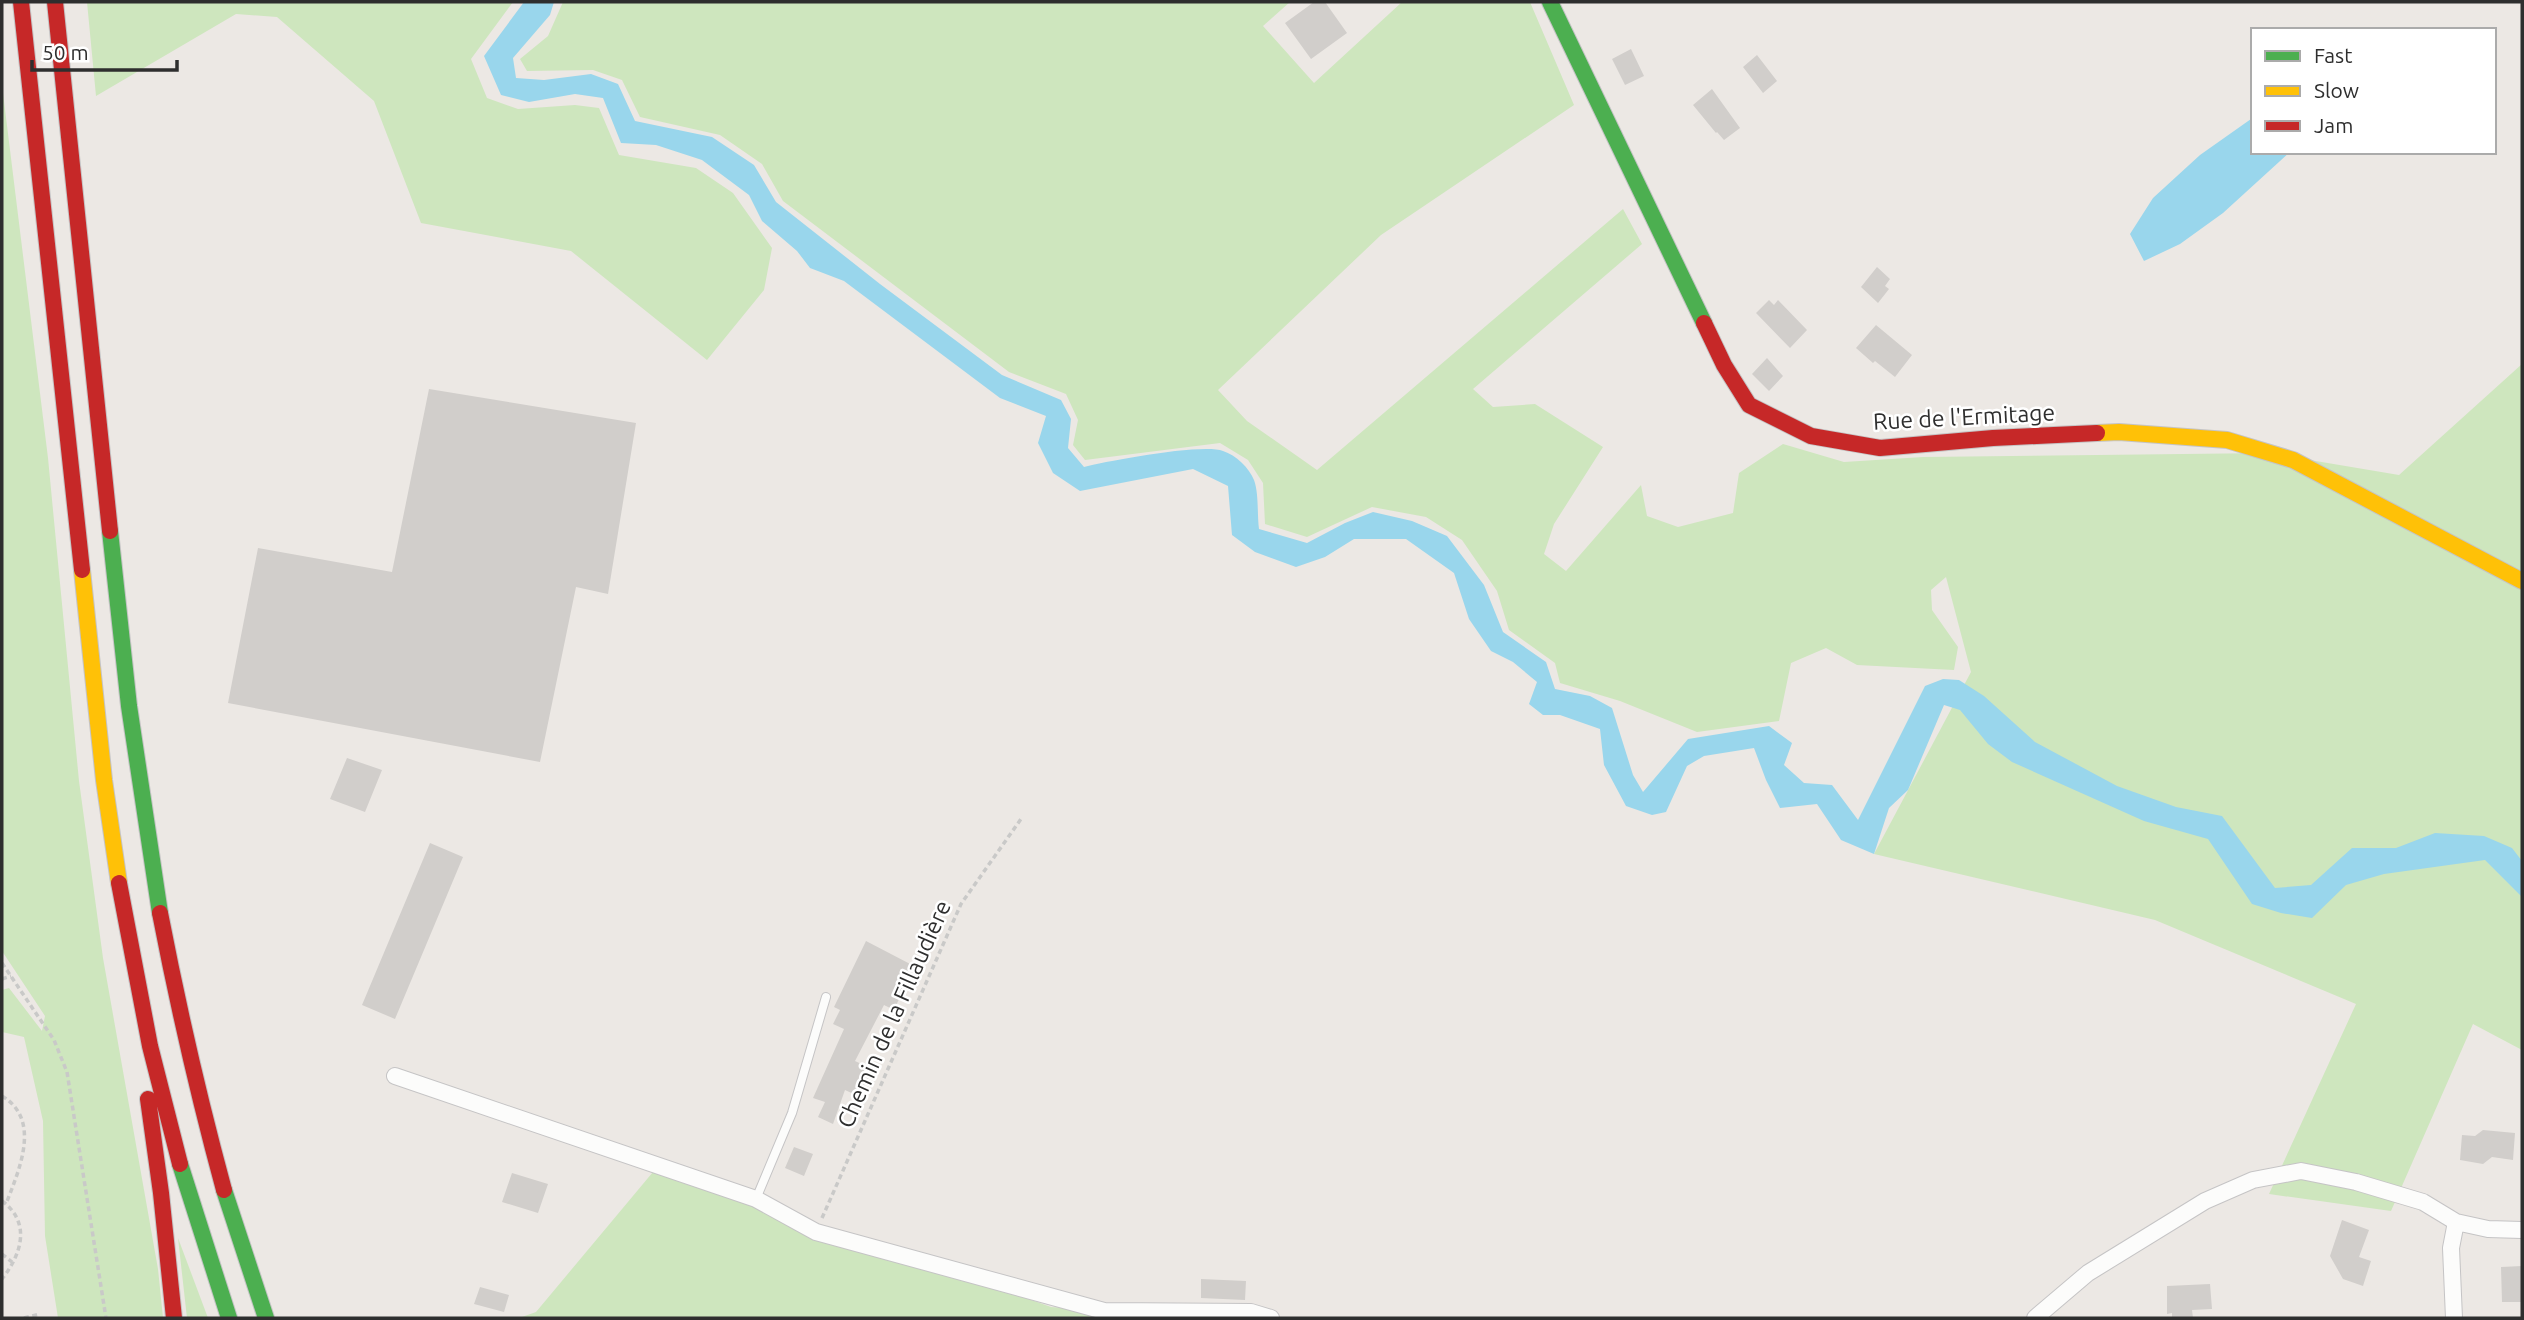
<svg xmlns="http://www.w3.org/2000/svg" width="2524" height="1320" viewBox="0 0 2524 1320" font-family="Ubuntu,sans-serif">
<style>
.green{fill:#cee6be}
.water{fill:#99d6ec}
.building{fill:#d1cecb}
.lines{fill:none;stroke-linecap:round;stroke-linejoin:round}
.lane-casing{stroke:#c5c4c5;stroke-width:10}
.street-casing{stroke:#c5c4c5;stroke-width:18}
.fast-casing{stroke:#c5c4c5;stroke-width:18}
.slow-casing{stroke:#c5c4c5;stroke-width:18}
.jam-casing{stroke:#c5c4c5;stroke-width:18}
.path{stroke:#c9c9c8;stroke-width:3.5;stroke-dasharray:5 3.5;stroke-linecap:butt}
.lane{stroke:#fcfcfb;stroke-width:8}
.street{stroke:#fcfcfb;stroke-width:16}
.fast{stroke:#4caf50;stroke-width:16}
.slow{stroke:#ffc107;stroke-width:16}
.jam{stroke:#c62828;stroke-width:16}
.labels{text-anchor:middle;stroke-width:5;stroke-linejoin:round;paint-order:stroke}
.street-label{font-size:23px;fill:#2e2e2e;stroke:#fff}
</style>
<rect width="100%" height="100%" fill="#ece8e4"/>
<path class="green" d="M 87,2 L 513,2 L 471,59 L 487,98 L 518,109 L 575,105 L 599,108 L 619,155 L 696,168 L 733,193 L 772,248 L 764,290 L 707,360 L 571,251 L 421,223 L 374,101 L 277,17 L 236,14 L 96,96 Z
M 563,2 L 1290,2 L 1263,26 L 1314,83 L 1402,2 L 1530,2 L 1574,105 L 1381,235 L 1218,390 L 1247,421 L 1317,470 L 1623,209 L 1642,244 L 1473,389 L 1493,407 L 1535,404 L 1603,447 L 1554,524 L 1544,554 L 1566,571 L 1641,485 L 1647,516 L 1678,527 L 1733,513 L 1739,473 L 1783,444 L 1844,462 L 1923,457 L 2269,453 L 2399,475 L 2522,364 L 2522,1050 L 2473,1024 L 2391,1211 L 2269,1194 L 2356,1004 L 2155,920 L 1874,854 L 1971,672 L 1946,577 L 1931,590 L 1932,610 L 1958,647 L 1954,670 L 1857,665 L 1826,648 L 1791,663 L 1779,721 L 1697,732 L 1620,701 L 1560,683 L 1555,663 L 1509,630 L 1497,591 L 1462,540 L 1426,517 L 1372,507 L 1307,537 L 1265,524 L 1263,483 L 1248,460 L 1220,443 L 1085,460 L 1073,445 L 1078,420 L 1066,394 L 1009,372 L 783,201 L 762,164 L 720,135 L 640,117 L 622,80 L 593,70 L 527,71 L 520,59 L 548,36 Z
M 2,85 L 48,458 L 79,781 L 103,958 L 158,1269 L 163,1318 L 58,1318 L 45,1236 L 43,1121 L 24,1037 L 2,1032 L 2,990 L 9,988 L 42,1031 L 45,1016 L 2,951 Z
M 658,1166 L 1051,1307 L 1196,1318 L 519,1318 L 536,1312 Z
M 178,1238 L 208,1318 L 187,1318 Z"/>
<path class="water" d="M 524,2 L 554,2 L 550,15 L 513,58 L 516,78 L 544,80 L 591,74 L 618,84 L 635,121 L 712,137 L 754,165 L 776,202 L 880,284 L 1002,375 L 1061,400 L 1071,419 L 1068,448 L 1084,467 C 1107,461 1203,443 1223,451 C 1236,455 1249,468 1254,480 C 1259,494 1257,514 1259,529 L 1307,543 L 1345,523 L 1373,512 L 1412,521 L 1447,536 L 1484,585 L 1503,632 L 1546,662 L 1555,689 L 1590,696 L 1612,708 L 1633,775 L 1643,792 L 1688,739 L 1769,726 L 1792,743 L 1784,765 L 1804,783 L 1832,785 L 1858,820 L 1925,686 L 1943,679 L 1959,680 L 1984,696 L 2035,742 L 2117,786 L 2176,807 L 2222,816 L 2275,888 L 2311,885 L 2352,848 L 2396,848 L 2435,833 L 2484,836 L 2512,848 L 2522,861 L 2522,897 L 2485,860 L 2384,874 L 2346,885 L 2312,918 L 2281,913 L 2252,904 L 2208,839 L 2144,821 L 2012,762 L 1988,744 L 1960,710 L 1944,705 L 1908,790 L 1889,808 L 1874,854 L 1841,840 L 1817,804 L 1780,808 L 1766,780 L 1754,748 L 1704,756 L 1687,766 L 1666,812 L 1652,815 L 1626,806 L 1604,765 L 1600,729 L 1560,715 L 1543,715 L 1529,704 L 1537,682 L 1513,662 L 1491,651 L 1469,619 L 1454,573 L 1406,539 L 1354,539 L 1325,557 L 1296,567 L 1255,552 L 1232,535 L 1228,486 L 1193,469 L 1080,491 L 1053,473 L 1038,443 L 1046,416 L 1000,398 L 844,281 L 810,268 L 797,251 L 762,221 L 749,195 L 702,160 L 656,145 L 621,143 L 603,98 L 575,94 L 529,102 L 501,95 L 484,56 Z
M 2251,119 L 2253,119 L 2253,152 L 2290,152 L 2223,213 L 2180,244 L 2144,261 L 2130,234 L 2153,198 L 2200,155 Z"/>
<path class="building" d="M 1314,2 L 1325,2 L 1347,33 L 1311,59 L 1285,23 Z
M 1631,49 L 1644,76 L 1625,85 L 1612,59 Z
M 1757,55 L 1777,81 L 1763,93 L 1743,67 Z
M 1712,89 L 1740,128 L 1724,140 L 1717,132 L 1716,133 L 1693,105 Z
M 1877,267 L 1890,279 L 1885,286 L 1889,289 L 1878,303 L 1861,287 Z
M 1769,300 L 1774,305 L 1778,300 L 1807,330 L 1790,348 L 1756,313 Z
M 1876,325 L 1912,355 L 1895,377 L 1875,361 L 1873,363 L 1856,348 Z
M 1767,358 L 1783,376 L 1769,391 L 1752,374 Z
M 429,389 L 636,423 L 608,594 L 576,587 L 540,762 L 228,703 L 258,548 L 392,572 Z
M 347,758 L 382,770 L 365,812 L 330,799 Z
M 430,843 L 463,857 L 395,1019 L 362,1005 Z
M 866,941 L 914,966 L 894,1010 L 884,1005 L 855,1061 L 872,1069 L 860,1097 L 845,1090 L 833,1124 L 818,1117 L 825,1102 L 813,1098 L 844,1029 L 833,1024 L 840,1010 L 834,1007 Z
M 2483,1130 L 2515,1133 L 2513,1160 L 2492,1157 L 2483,1164 L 2460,1160 L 2462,1135 L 2475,1136 Z
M 794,1147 L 813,1154 L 804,1176 L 785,1168 Z
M 512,1173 L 548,1184 L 538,1213 L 502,1202 Z
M 2342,1220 L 2369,1230 L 2359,1257 L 2371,1261 L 2363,1286 L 2343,1279 L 2330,1256 Z
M 2522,1266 L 2522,1302 L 2502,1302 L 2501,1267 Z
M 1201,1279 L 1246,1281 L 1245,1300 L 1201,1298 Z
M 2210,1284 L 2212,1309 L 2192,1310 L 2193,1318 L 2172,1318 L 2172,1313 L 2167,1314 L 2167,1286 Z
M 480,1287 L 509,1295 L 504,1312 L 474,1304 Z"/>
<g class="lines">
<defs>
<path id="lane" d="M 756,1199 L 792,1113 L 826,997"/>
<path id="street" d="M 395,1076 L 756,1199 L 816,1232 L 1104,1311 L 1251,1312 L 1271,1318
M 2035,1318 L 2088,1273 L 2205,1201 L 2253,1180 L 2301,1171 L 2356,1182 L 2423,1202 L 2456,1222 L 2488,1229 L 2522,1230
M 2454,1318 L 2451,1248 L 2456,1222"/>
<path id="fast" d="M 1550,2 L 1704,323
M 110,531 L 129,706 L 160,913
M 180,1164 L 229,1318
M 224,1190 L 266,1318"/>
<path id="slow" d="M 2097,433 L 2119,432 L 2227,440 L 2293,460 L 2522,581
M 82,570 L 104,780 L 119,883"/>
<path id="jam" d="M 21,2 L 82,570
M 55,2 L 110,531
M 1704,323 L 1724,365 L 1749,405 L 1811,436 L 1880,448 L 1993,438 L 2097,433
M 119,883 L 150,1046 L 180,1164
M 160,913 C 178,1006 199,1098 224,1190
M 148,1099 L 161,1193 L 174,1318"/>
</defs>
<use href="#lane" class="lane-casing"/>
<use href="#street" class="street-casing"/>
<use href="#fast" class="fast-casing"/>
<use href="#slow" class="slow-casing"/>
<use href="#jam" class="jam-casing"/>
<path class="path" d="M 2,963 L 54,1040 L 67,1072 L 106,1318
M 2,979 L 11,976
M 2,1096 C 42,1120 19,1170 6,1204
M 2,1201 C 32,1223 21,1255 2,1279
M 822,1218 L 961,904 L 1021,819
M 2,1254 L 12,1262
M 24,1318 L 40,1314"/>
<use href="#lane" class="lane"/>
<use href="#street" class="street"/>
<use href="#fast" class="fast"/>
<use href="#slow" class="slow"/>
<use href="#jam" class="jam"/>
</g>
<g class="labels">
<g class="street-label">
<text transform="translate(1964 417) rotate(-3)" y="8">Rue de l'Ermitage</text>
<text transform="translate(894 1014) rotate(-66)" y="8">Chemin de la Fillaudière</text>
</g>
</g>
<rect width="2524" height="1320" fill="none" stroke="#2e2e2e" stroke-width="7"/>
<rect x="2251" y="28" width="245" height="126" fill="#ffffff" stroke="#ababab" stroke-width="2"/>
<rect x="2265" y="51" width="35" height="10" fill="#4caf50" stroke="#ababab" stroke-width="2"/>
<text x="2314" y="63" font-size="21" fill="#2e2e2e">Fast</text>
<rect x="2265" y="86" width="35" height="10" fill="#ffc107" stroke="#ababab" stroke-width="2"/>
<text x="2314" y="98" font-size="21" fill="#2e2e2e">Slow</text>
<rect x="2265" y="121" width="35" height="10" fill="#c62828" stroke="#ababab" stroke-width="2"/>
<text x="2314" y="133" font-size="21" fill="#2e2e2e">Jam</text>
<path d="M32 60v10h145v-10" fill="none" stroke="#2e2e2e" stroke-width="3.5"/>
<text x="42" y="60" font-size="21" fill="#2e2e2e" stroke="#ffffff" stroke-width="5" paint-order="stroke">50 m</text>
</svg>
